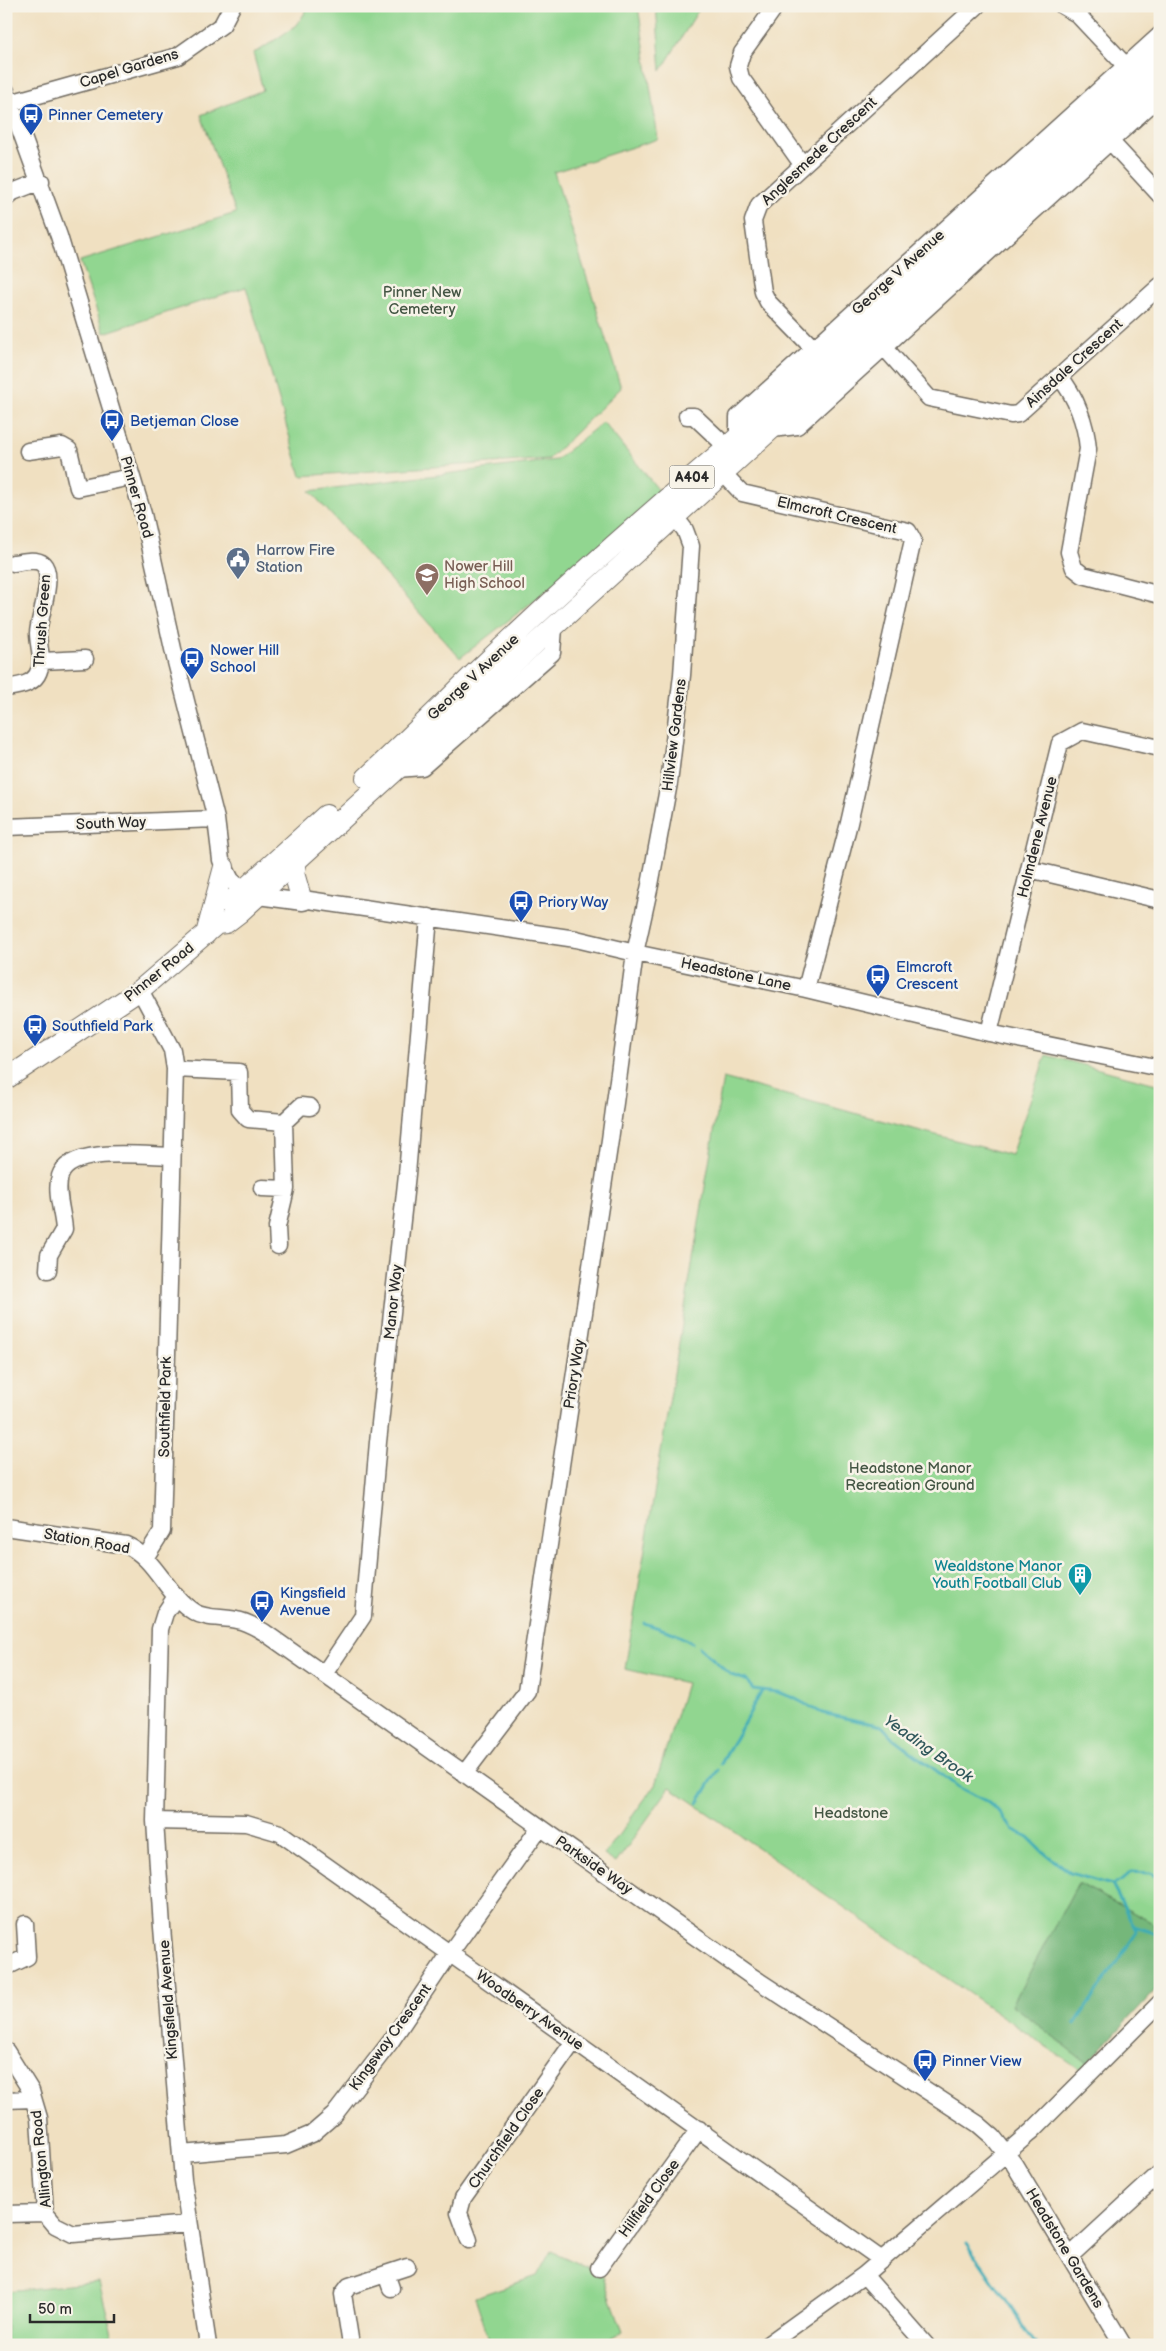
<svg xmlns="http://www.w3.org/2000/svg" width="1166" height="2351" viewBox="0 0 1166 2351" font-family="'Balsamiq Sans',sans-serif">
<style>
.green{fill:#91d690;stroke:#5e805e}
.forest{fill:#74b77a;stroke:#507152}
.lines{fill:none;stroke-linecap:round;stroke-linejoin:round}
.stream{stroke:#3bacb7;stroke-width:3}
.minor-casing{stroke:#706a60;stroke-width:19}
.major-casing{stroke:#706a60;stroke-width:22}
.minor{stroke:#fff;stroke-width:16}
.major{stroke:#fff;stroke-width:20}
.labels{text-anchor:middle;stroke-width:5;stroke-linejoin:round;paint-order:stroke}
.shield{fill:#f7f3e8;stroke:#686764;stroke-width:1}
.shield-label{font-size:14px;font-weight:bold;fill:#2b2b2b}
.street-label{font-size:15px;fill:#2b2b2b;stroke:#f7f3e8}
.transit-label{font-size:15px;fill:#164399;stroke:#f7f3e8;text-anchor:start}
.park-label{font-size:15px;fill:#445644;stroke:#f7f3e8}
.service-label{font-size:15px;fill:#4e5e75;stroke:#f7f3e8;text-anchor:start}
.education-label{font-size:15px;fill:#785e54;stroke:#f7f3e8;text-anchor:start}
.culture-label{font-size:15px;fill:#0d838f;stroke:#f7f3e8;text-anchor:end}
.water-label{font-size:16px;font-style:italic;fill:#31585c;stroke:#f7f3e8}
</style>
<rect width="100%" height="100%" fill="#f7f3e8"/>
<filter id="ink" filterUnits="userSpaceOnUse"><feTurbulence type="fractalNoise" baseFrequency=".02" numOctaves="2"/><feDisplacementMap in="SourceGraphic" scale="10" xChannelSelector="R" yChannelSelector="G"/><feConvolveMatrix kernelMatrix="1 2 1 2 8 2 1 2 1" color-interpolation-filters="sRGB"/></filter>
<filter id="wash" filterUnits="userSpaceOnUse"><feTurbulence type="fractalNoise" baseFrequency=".0096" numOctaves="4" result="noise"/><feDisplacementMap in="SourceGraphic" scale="20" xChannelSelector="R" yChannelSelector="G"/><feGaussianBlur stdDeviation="1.12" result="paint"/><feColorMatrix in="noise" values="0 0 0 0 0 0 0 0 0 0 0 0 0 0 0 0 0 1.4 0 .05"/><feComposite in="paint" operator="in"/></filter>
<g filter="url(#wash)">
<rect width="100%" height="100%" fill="#f0e0c1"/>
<path class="green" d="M 309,6 L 638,6 L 658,139 L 554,172 L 621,388 L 549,459 L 301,476 L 246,287 L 104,333 L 80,261 L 236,213 L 201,115 L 263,90 L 253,53 L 260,50 L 297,25 Z
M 656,6 L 701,6 L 661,71 Z
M 603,422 L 661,493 L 581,564 L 460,658 L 310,491 L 556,460 Z
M 1046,1055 L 1160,1085 L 1160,1927 L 1078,1883 L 1012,2005 L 1088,2063 L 1080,2070 L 670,1787 L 616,1863 L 604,1855 L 655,1785 L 686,1683 L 625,1669 L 723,1078 L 1011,1155 Z
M 551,2251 L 602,2274 L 623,2332 L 599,2345 L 491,2345 L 475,2297 L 537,2276 Z
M 99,2282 L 115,2345 L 6,2345 L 6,2291 Z"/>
<path class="forest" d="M 1078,1883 L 1160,1927 L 1160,1985 L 1088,2063 L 1012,2005 Z"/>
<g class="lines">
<path class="stream" d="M 644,1623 L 674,1633 L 692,1643
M 699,1647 L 731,1675 L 746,1680 L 753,1689 L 777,1692 L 792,1697 L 822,1713 L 882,1726 L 893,1738 L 958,1787 L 986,1801 L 1001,1813 L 1012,1829 L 1028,1837 L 1042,1851 L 1070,1873 L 1112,1885 L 1121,1881 L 1131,1872 L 1150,1873 L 1160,1879
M 721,1764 L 762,1691
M 698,1803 L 718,1770
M 1134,1926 L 1160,1935
M 1075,2024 L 1137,1932 L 1112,1885
M 967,2243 L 1036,2345"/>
</g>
</g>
<g filter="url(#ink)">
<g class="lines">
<defs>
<path id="minor" d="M 1063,6 L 1077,14 L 1125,65
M 772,11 L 742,53 L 738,66 L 741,78 L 802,164
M 6,91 L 59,236 L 143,514 L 175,658 L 216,819 L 221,860 L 231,880 L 243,891 L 258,896 L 303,902 L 309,900 L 576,939 L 635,953 L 806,989 L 989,1033 L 1160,1068
M 10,103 L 178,56 L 222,25 L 232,6
M 1110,141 L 1160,195
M 6,198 L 13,192 L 41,181
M 884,347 L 929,398 L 1011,415 L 1018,414 L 1160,286
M 813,348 L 768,302 L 763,292 L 753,221 L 759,205 L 977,6
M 1059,376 C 1076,396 1086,424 1088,449 L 1069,552 L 1074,568 L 1083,575 L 1160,595
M 687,416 L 694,416 L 727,447
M 772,429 L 797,426 L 1160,96
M 738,437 L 738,417 L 1160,35
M 28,451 L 62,446 L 69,450 L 78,488 L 131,477
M 723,473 L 742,493 L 908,531 L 913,540 L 849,823 L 806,989
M 42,661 L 85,659
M 6,688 C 17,686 31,685 37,675 C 45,661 38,647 38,633 C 39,617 55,576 43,564 C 36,558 21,562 13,563
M 397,769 L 422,767 L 552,653 L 554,628
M 6,827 L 216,819
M 1029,869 L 1160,900
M 140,990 L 172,1050 L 175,1069 L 162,1531 L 145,1558
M 989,1033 L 1060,743 L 1082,731 L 1160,748
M 175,1069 L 239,1072 L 240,1110 L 248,1119 L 284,1122 L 286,1189 L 277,1227 L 278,1246
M 284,1122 L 301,1106 L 310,1107
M 262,1188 L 286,1189
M 48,1270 L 49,1255 L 64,1229 C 63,1213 55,1192 60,1176 C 70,1145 147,1156 172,1156
M 6,1527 L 126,1545 C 156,1558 166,1595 194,1612 C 206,1619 222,1617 236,1620 C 246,1621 255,1627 264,1632 L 748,1974 L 978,2124 L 993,2137 L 1014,2164 L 1123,2345
M 175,1598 L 165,1613 L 160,1629 L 155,1821 L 162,1927 L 183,2180 L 208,2345
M 324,1674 L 363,1616 L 378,1442 L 407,1174 L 429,917
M 464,1774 L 527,1691 L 610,1140 L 635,953 L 650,885 L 669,783 L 682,675 L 691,546 L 685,530 L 675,517
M 155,1821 L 246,1823 L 280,1833 L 882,2260
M 6,1967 L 27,1957 L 25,1924
M 6,2051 L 31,2091 L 39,2118 L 45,2213 L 55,2225 L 73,2234 L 189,2224
M 6,2100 L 33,2099
M 181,2154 L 286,2145 L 312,2134 L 334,2115 L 391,2041 L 450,1953 L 540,1827
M 6,2214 L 45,2213
M 469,2240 L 459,2213 L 463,2198 L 574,2041
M 1070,2256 L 1160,2173
M 599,2268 L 699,2129
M 386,2274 L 391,2288
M 864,2275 L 926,2345
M 351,2345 L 343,2294 L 349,2286 L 407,2267
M 767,2345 L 864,2275 L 1032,2131 L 1160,2003"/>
<path id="major" d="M 366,778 C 404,743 441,706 478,670 C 559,593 642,519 727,447 L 1160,52
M 297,861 L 294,873 L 300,894
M 228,904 L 326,815
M 206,934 L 224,867
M 6,1079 L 140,990 L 217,924 L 226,923 L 239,913 L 1160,76"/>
</defs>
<use href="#minor" class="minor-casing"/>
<use href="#major" class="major-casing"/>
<use href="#minor" class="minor"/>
<use href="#major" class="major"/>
</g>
</g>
<defs>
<symbol id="bus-pin" viewBox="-11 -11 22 30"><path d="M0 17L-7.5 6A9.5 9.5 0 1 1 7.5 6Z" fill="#1a4fb4" stroke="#f7f3e8"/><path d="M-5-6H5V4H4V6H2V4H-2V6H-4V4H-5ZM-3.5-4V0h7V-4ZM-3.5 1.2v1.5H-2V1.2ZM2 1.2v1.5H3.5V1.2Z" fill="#fff"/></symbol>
<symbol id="civic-pin" viewBox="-11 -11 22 30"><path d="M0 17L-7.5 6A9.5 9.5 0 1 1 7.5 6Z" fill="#5c6f8a" stroke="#f7f3e8"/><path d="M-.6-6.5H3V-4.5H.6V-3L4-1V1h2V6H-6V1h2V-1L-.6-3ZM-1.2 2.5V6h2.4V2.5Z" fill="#fff"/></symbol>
<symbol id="school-pin" viewBox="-11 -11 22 30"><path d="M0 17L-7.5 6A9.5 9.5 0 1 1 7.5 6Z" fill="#8d6e63" stroke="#f7f3e8"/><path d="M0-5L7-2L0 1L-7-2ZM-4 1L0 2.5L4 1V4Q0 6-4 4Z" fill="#fff"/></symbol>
<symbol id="building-pin" viewBox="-11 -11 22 30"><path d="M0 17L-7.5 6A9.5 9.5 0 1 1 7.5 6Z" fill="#0f9aa8" stroke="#f7f3e8"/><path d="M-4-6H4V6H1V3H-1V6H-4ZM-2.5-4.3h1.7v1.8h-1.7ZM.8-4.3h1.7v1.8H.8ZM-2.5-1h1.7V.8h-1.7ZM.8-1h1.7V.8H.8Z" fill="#fff"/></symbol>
</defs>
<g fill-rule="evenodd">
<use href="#bus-pin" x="17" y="101" width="28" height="38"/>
<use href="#bus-pin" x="98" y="407" width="28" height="38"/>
<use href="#civic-pin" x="224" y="545" width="28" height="38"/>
<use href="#school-pin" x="413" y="561" width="28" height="38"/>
<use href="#bus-pin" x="178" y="645" width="28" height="38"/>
<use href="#bus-pin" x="507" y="888" width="28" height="38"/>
<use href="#bus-pin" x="864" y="962" width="28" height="38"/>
<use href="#bus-pin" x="21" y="1012" width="28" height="38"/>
<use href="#building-pin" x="1066" y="1561" width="28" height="38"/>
<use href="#bus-pin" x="248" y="1588" width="28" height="38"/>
<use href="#bus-pin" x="911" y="2047" width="28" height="38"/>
</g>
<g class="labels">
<rect class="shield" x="669.5" y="465.5" width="45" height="23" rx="4"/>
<g class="shield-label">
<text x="692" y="482">A404</text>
</g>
<g class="street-label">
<text transform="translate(129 68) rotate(-17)" y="5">Capel Gardens</text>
<text transform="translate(819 151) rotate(-43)" y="5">Anglesmede Crescent</text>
<text transform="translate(898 272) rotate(-42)" y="5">George V Avenue</text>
<text transform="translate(1074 363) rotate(-42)" y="5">Ainsdale Crescent</text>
<text transform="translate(137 497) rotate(74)" y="5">Pinner Road</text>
<text transform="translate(837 515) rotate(13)" y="5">Elmcroft Crescent</text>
<text transform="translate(42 621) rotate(-86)" y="5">Thrush Green</text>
<text transform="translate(473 677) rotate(-43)" y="5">George V Avenue</text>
<text transform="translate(674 735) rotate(-83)" y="5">Hillview Gardens</text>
<text transform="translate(111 823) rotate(-2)" y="5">South Way</text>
<text transform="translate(1037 837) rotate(-76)" y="5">Holmdene Avenue</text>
<text transform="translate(159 972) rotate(-39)" y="5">Pinner Road</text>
<text transform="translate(736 974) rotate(12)" y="5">Headstone Lane</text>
<text transform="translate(393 1302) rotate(-84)" y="5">Manor Way</text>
<text transform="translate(574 1374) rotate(-81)" y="5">Priory Way</text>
<text transform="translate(165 1407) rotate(-89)" y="5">Southfield Park</text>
<text transform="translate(87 1541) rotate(10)" y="5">Station Road</text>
<text transform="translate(594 1865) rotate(35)" y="5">Parkside Way</text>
<text transform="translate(168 2000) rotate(-94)" y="5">Kingsfield Avenue</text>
<text transform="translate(530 2010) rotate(35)" y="5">Woodberry Avenue</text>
<text transform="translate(390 2037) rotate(-54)" y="5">Kingsway Crescent</text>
<text transform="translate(506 2138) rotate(-55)" y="5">Churchfield Close</text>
<text transform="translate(41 2159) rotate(-96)" y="5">Allington Road</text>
<text transform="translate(649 2198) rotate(-54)" y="5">Hillfield Close</text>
<text transform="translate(1065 2248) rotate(59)" y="5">Headstone Gardens</text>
</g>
<g class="transit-label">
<text x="48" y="120">Pinner Cemetery</text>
<text x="130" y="426">Betjeman Close</text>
<text x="210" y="655">Nower Hill<tspan x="210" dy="17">School</tspan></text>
<text x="538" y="907">Priory Way</text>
<text x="896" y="972">Elmcroft<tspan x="896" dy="17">Crescent</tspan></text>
<text x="52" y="1031">Southfield Park</text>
<text x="280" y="1598">Kingsfield<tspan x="280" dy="17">Avenue</tspan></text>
<text x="942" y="2066">Pinner View</text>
</g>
<g class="park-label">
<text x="422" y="297">Pinner New<tspan x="422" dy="17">Cemetery</tspan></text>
<text x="910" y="1473">Headstone Manor<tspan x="910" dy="17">Recreation Ground</tspan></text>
<text x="851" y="1818">Headstone</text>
</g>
<g class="service-label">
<text x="256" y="555">Harrow Fire<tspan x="256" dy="17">Station</tspan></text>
</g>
<g class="education-label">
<text x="444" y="571">Nower Hill<tspan x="444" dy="17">High School</tspan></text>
</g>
<g class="culture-label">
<text x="1062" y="1571">Wealdstone Manor<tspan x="1062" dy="17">Youth Football Club</tspan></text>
</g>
<g class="water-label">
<text transform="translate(929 1748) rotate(35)" y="6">Yeading Brook</text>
</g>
</g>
<rect width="1166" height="2351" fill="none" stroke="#f7f3e8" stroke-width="25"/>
<path d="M30 2314v8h84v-8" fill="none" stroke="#2b2b2b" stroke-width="2.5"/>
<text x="38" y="2314" font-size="15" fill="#2b2b2b" stroke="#f7f3e8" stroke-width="4" paint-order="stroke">50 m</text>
</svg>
